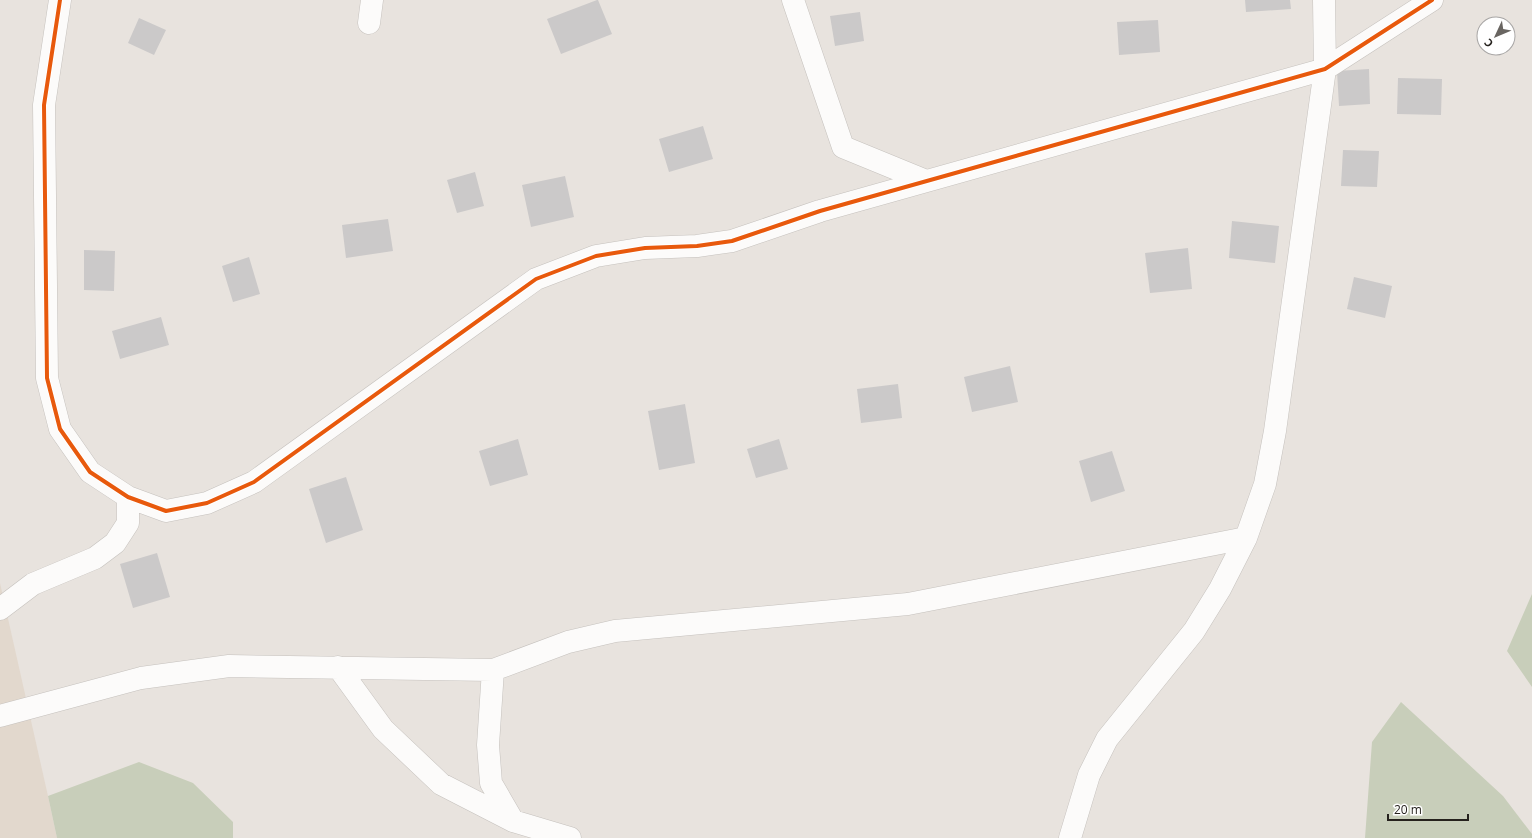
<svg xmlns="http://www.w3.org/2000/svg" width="1532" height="838" viewBox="0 0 1532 838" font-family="'Open Sans',sans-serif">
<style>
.built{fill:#e2d8cd}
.green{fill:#c8ceba}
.building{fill:#cbc9c9}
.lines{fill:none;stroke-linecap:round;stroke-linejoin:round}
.minor-casing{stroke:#c5c1bd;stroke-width:23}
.minor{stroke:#fcfbfa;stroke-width:22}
.cycleway-casing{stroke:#fff;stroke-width:6}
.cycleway{stroke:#e8590c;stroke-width:4}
</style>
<rect width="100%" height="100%" fill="#e8e3de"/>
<path class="built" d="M 0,583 L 48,796 L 57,838 L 0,838 Z"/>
<path class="green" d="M 1532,594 L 1532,687 L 1507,651 Z
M 1401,702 L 1503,796 L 1532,834 L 1532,838 L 1365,838 L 1372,742 Z
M 139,762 L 193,783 L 233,822 L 233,838 L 57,838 L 48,796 Z"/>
<path class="building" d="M 597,0 L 598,0 L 612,34 L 561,54 L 547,19 Z
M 1245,0 L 1290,0 L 1291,9 L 1246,12 Z
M 860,12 L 864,41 L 835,46 L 830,16 Z
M 139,18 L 166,30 L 154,55 L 128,43 Z
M 1158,20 L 1160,52 L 1119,55 L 1117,22 Z
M 1369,69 L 1370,104 L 1339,106 L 1337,71 Z
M 1398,78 L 1442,79 L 1441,115 L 1397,114 Z
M 703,126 L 713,159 L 669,172 L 659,139 Z
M 1343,150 L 1379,151 L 1377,187 L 1341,186 Z
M 475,172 L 484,206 L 457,213 L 447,180 Z
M 565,176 L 574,217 L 531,227 L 522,185 Z
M 388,219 L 393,251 L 346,258 L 342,225 Z
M 1232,221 L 1279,226 L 1275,263 L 1229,258 Z
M 1188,248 L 1192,289 L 1150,293 L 1145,253 Z
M 84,250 L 115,251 L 114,291 L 84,290 Z
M 249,257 L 260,294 L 233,302 L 222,266 Z
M 1354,277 L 1392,286 L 1385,318 L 1347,309 Z
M 161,317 L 169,345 L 120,359 L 112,331 Z
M 1010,366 L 1018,402 L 972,412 L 964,377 Z
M 898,384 L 902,418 L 861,423 L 857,389 Z
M 685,404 L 695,463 L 659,470 L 648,411 Z
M 518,439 L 528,475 L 490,486 L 479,451 Z
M 779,439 L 788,469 L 756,478 L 747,449 Z
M 1112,451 L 1125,491 L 1091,502 L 1079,461 Z
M 346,477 L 363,530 L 326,543 L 309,489 Z
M 157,553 L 170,597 L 133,608 L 120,564 Z"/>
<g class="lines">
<defs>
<path id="minor" d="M 60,0 L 44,105 L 47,378 L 60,429 L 90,472 L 128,497 L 166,511 L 207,503 L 254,482 L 536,279 L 596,256 L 645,248 L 697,246 L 732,241 L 820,211 L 1325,69 L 1432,0
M 793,0 L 843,147 L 926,181
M 369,23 L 372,0
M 0,609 L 33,584 L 95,558 L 115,543 L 128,523 L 128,497
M 338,667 L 383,729 L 441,784 L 513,821 L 570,838
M 493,670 L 488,745 L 491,783 L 513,821
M 0,716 L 141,678 L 229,666 L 493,670 L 568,642 L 615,631 L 908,604 L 1246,538
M 1070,838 L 1089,775 L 1107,739 L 1194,631 L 1220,589 L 1246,538 L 1265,484 L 1275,431 L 1325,69 L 1324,0"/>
</defs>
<use href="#minor" class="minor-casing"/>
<use href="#minor" class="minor"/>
<defs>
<path id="cycleway" d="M 60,0 L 44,105 L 47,378 L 60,429 L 90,472 L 128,497 L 166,511 L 207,503 L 254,482 L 536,279 L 596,256 L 645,248 L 697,246 L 732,241 L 820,211 L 1325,69 L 1432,0"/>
</defs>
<use href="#cycleway" class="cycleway-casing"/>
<use href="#cycleway" class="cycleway"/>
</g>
<g transform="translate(1496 36) rotate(226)"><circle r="19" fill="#ffffff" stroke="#a8a6a5"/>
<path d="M0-3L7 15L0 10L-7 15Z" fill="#696561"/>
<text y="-6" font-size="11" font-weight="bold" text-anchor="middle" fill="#25211d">С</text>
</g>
<path d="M1388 814v6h80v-6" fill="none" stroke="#25211d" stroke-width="2"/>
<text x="1394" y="814" font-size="12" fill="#25211d" stroke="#ffffff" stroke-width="3" paint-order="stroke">20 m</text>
</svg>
